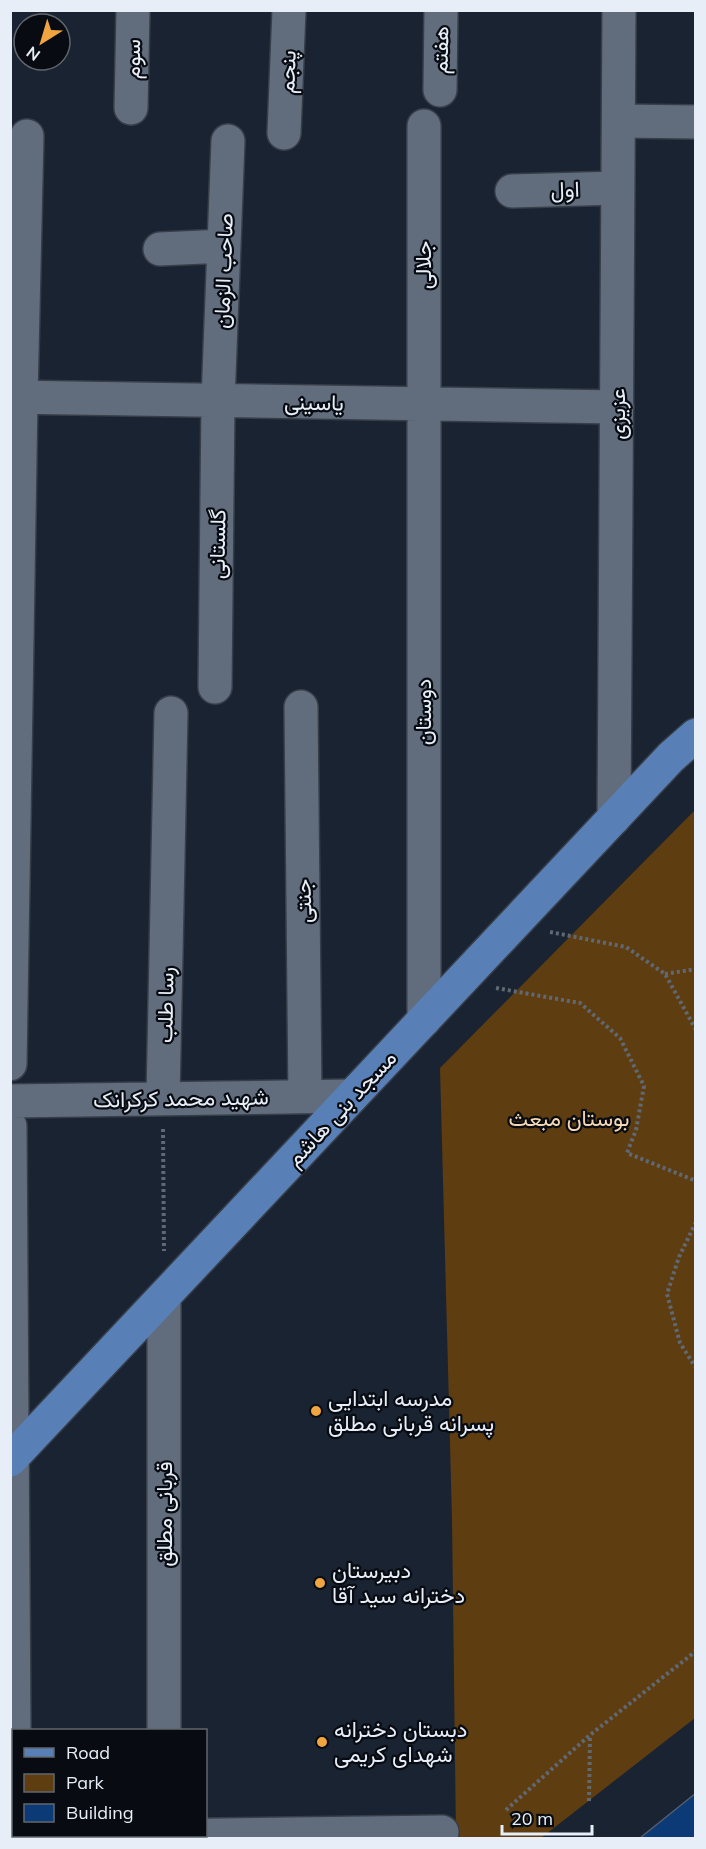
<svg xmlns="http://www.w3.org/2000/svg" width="706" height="1849" viewBox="0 0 706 1849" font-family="Mulish,Vazirmatn,sans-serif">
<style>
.green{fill:#5e3d11}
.building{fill:#0b3a77;stroke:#525d6d;stroke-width:1.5}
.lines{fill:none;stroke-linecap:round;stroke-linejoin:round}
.minor-casing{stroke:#373e49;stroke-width:36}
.major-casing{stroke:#373e49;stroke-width:36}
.path{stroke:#606874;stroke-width:4;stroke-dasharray:3 3;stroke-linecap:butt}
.minor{stroke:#616d7d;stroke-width:33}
.major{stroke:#5880b7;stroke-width:33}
.poi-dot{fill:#f1a540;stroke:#080c12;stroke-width:2}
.labels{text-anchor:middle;stroke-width:4.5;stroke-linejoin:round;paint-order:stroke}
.street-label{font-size:22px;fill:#e7eef7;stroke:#080c12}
.park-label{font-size:22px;fill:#f6d7b4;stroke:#080c12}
.poi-label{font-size:22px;fill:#e7eef7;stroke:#080c12;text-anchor:start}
</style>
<rect width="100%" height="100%" fill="#1a2331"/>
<path class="green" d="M 695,810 L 695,1718 L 541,1838 L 456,1838 L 452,1519 L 440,1068 Z"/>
<path class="building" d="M 696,1793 L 696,1838 L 640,1838 Z"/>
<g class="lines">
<defs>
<path id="minor" d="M 440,90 L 441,10
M 131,108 L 133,10
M 619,121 L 696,122
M 284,133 L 289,10
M 512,191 L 618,188
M 160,249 L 224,246
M 10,397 L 617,407
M 215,687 L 218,401 L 228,141
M 301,707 L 305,1096
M 614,818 L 619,10
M 424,1020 L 424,126
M 10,1064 L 21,397 L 27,136
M 163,1098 L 171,713
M 10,1101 L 352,1096
M 10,1126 L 14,1730
M 164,1297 L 164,1730
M 10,1838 L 442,1832"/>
<path id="major" d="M 10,1460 L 671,757 L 696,735"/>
</defs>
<use href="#minor" class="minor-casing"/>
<use href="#major" class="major-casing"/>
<path class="path" d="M 550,932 L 626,947 L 665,974 L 696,1030
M 665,974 L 696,969
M 496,988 L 580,1003 L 620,1038 L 644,1086 L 636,1130 L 627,1153 L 696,1181
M 163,1129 L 164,1251
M 696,1222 L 679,1257 L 667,1294 L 680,1343 L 696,1368
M 589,1801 L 590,1736
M 506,1810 L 590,1735 L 696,1651"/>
<use href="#minor" class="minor"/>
<use href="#major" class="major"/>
</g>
<g class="poi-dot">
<circle cx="316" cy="1411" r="6"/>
<circle cx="320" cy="1583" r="6"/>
<circle cx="322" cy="1742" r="6"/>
</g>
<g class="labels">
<g class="street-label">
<text transform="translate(440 50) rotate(-89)" y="8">هفتم</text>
<text transform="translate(132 59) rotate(-89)" y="8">سوم</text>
<text transform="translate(287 72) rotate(-88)" y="8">پنجم</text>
<text transform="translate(565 189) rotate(-2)" y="8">اول</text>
<text transform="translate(423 265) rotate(-90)" y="8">جلالی</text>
<text transform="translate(223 271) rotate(-88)" y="8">صاحب الزمان</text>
<text transform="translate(314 402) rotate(1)" y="8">یاسینی</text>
<text transform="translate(617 414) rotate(-90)" y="8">عزیزی</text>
<text transform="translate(217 544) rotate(-89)" y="8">گلستانی</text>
<text transform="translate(423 712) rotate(-90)" y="8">دوستان</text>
<text transform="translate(303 901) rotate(-91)" y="8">جنتی</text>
<text transform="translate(165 1005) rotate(-89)" y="8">رسا طلب</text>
<text transform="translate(181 1098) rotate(-1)" y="8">شهید محمد کرکرانک</text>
<text transform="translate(341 1108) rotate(-47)" y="8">مسجد بنی هاشم</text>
<text transform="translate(164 1514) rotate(-90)" y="8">قربانی مطلق</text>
</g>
<g class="park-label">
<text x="569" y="1126">بوستان مبعث</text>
</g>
<g class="poi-label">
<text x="328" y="1406">مدرسه ابتدایی<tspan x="328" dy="25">پسرانه قربانی مطلق</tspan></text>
<text x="332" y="1578">دبیرستان<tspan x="332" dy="25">دخترانه سید آقا</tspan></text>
<text x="334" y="1737">دبستان دخترانه<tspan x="334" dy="25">شهدای کریمی</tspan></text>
</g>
</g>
<rect width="706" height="1849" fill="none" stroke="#e7eef7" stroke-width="24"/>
<rect x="12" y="1729" width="195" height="108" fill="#080c12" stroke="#61666e" stroke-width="1.5"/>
<rect x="24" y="1748" width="30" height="9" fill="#5880b7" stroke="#61666e" stroke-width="1.5"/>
<text x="66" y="1759" font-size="18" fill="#e7eef7">Road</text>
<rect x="24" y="1774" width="30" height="18" fill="#5e3d11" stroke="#61666e" stroke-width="1.5"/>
<text x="66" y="1789" font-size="18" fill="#e7eef7">Park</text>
<rect x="24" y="1804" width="30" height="18" fill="#0b3a77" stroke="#61666e" stroke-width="1.5"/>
<text x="66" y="1819" font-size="18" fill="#e7eef7">Building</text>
<g transform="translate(42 42) rotate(217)"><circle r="28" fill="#080c12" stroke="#61666e" stroke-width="1.5"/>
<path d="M0-4.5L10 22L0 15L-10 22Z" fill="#f1a540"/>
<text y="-9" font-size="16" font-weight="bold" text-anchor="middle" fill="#e7eef7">N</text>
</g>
<path d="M502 1825v9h90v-9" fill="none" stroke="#e7eef7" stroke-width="3"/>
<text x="511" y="1825" font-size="18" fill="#e7eef7" stroke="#080c12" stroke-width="4.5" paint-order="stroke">20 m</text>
</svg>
